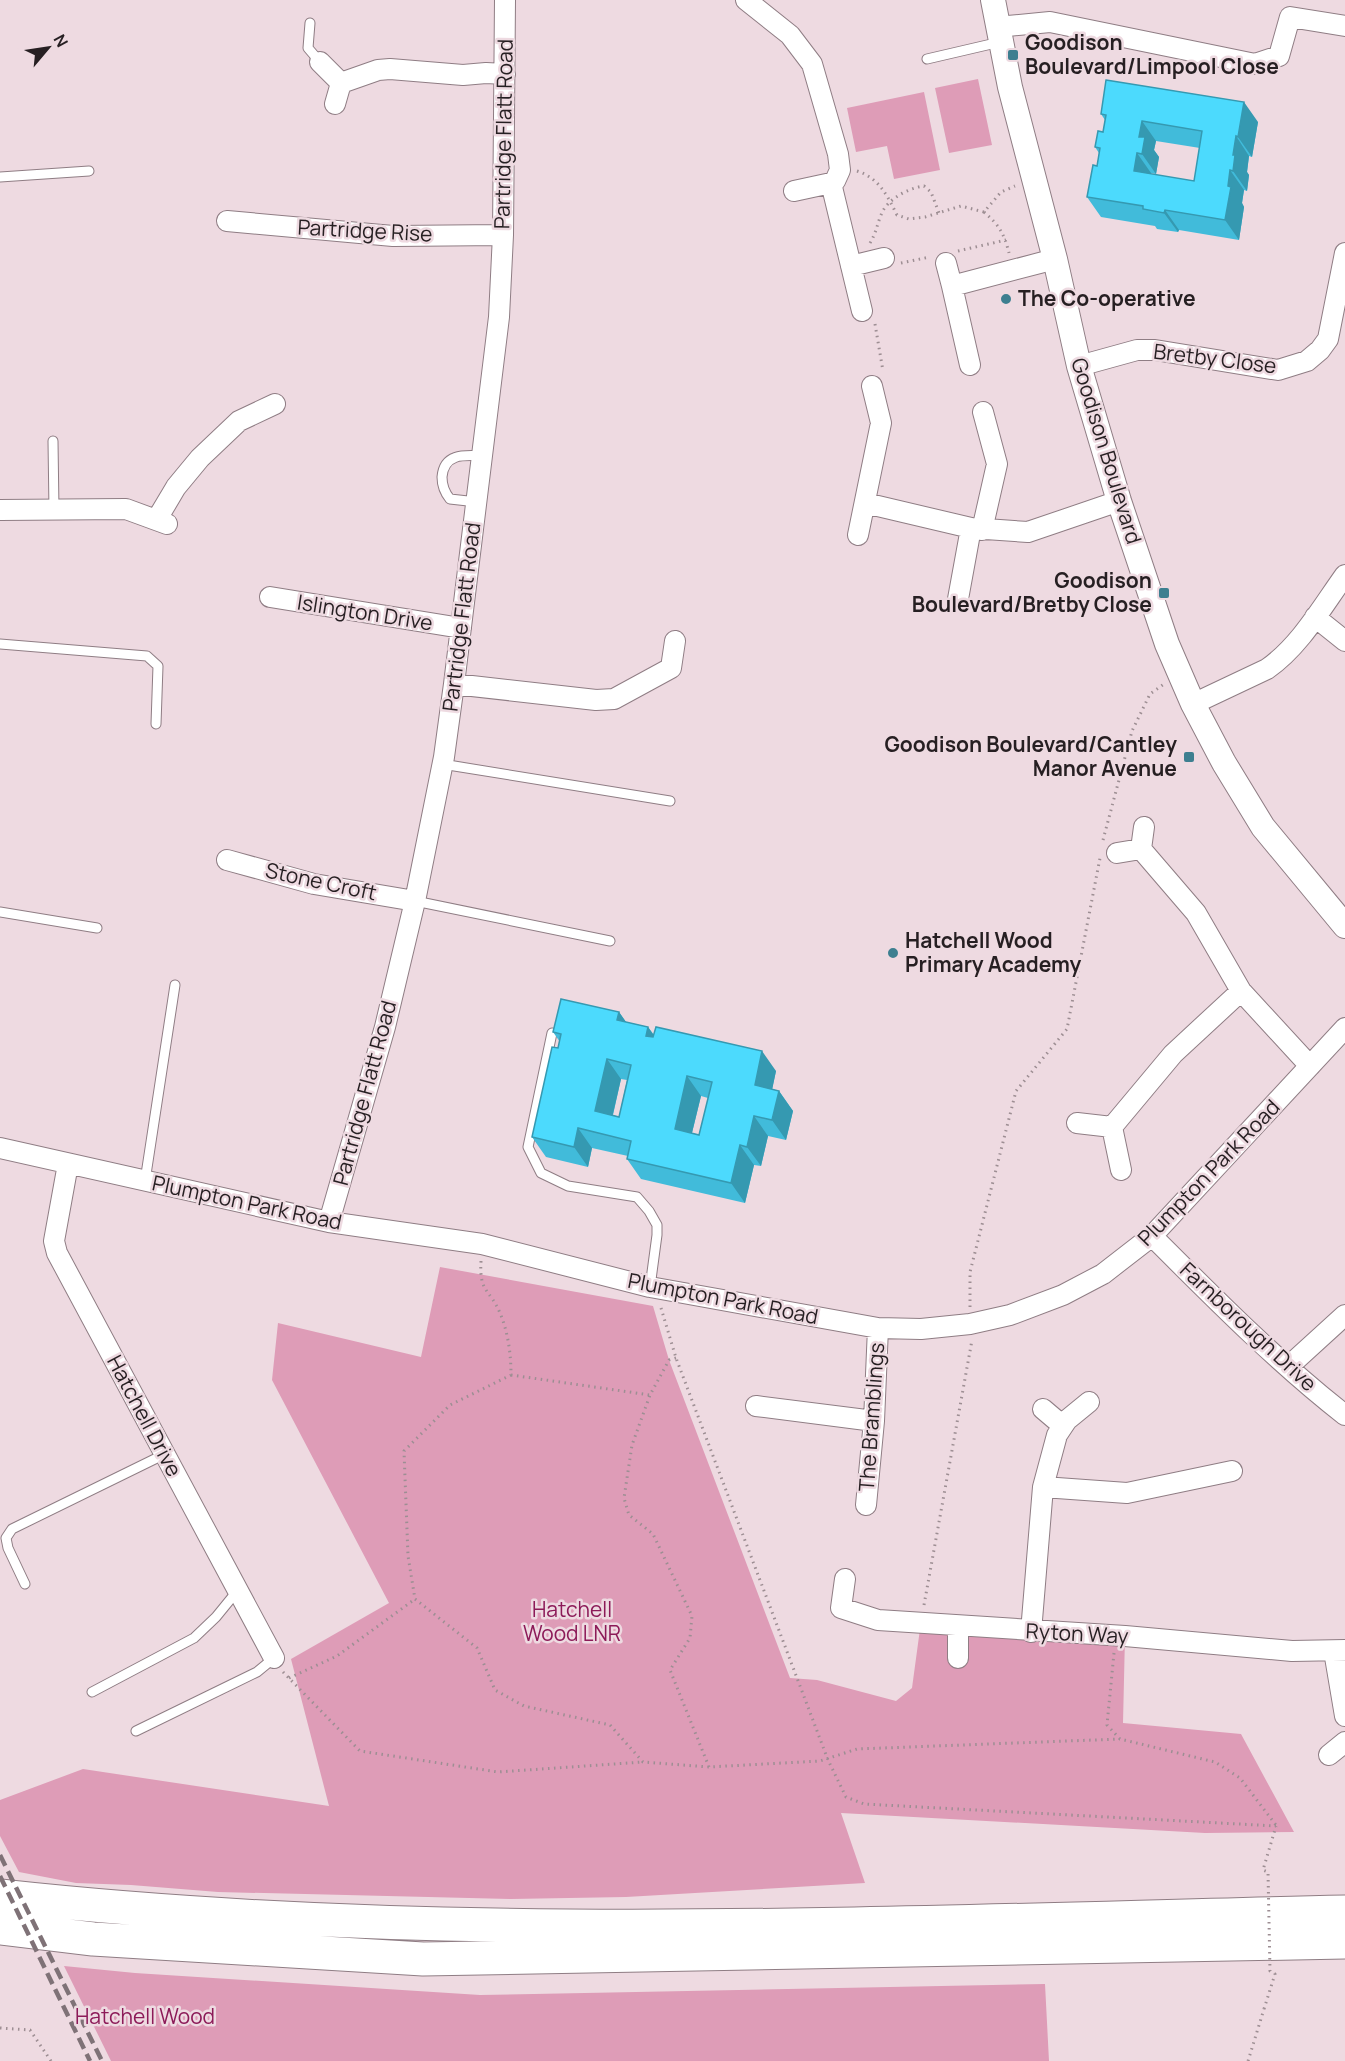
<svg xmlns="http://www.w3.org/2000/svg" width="1345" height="2061" viewBox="0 0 1345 2061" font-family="Manrope,sans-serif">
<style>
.green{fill:#de9cb7}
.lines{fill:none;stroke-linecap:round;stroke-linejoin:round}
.service-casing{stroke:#8f7d84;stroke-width:11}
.minor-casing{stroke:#8f7d84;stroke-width:22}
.tertiary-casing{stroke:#8f7d84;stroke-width:26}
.motorway-casing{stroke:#8f7d84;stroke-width:35}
.path{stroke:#9d8e93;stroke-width:3;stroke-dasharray:1.5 4.5;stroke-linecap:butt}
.service{stroke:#fff;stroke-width:9}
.minor{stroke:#fff;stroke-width:20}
.tertiary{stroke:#fff;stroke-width:24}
.motorway{stroke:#fff;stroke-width:33}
.rail{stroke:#7f7277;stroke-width:4.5;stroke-dasharray:12 6;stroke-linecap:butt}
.path-bridge{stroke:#9d8e93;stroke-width:3;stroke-dasharray:1.5 4.5;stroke-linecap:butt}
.wall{fill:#41bbda;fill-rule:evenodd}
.shaded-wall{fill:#3599b1}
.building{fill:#4cdafd;stroke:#3599b1;stroke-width:1.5;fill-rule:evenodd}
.poi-dot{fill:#3d7f90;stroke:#eedae1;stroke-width:2}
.labels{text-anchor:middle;stroke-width:5;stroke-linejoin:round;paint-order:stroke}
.poi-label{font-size:21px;font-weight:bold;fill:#261f22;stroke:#eedae1;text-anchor:start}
.street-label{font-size:21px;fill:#261f22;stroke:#eedae1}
.park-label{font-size:21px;fill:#8c1a58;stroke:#eedae1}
</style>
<rect width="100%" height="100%" fill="#eedae1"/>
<path class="green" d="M 978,79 L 992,145 L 949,153 L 935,88 Z
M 924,92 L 940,170 L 894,179 L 887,146 L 856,152 L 847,108 Z
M 440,1267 L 653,1306 L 669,1360 L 790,1678 L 817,1680 L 896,1701 L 912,1688 L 920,1629 L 1125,1636 L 1123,1723 L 1241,1734 L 1294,1832 L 1205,1833 L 841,1813 L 865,1883 L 626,1897 L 511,1899 L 218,1892 L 131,1885 L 76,1883 L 19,1872 L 0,1836 L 0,1800 L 83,1769 L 329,1806 L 291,1659 L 389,1603 L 272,1380 L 278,1323 L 421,1357 Z
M 64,1966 L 135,1973 L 480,1995 L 1045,1984 L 1049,2061 L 111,2061 Z"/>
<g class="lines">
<defs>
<path id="service" d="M 310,23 L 308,48 L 320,62
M 927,59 L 1000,42
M 0,177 L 89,171
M 53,441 L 54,510
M 477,502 L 450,499 C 445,493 442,486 442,477 C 444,453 464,455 483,456
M 0,644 L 147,656 L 158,666 L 156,724
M 442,764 L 670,801
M 415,901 L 610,941
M 0,912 L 97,928
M 552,1033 L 528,1147 L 541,1173 L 568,1186 L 637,1197 L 649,1211 L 657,1225 L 657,1235 L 650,1287
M 145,1181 L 175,985
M 25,1584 L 8,1548 L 6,1538 L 12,1529 L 165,1454
M 92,1692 L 194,1638 L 216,1617 L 238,1590
M 136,1731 L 257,1672 L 274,1658"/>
<path id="minor" d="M 746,0 L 790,35 L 812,64 L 838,154 L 840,170 L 835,181 L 831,183 L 862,311
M 997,27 L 1050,22 L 1255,64 L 1279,56 L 1290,17 L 1345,26
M 320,62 L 341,83 L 335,104
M 341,83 L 378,70 L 390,69 L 463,75 L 486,73 L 505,74
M 794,191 L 831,183
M 227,221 L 393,236 L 503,235
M 946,263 L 952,286
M 851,266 L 884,258
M 970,365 L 952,286 L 1055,259
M 1079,366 L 1137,350 L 1155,350 L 1278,370 L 1307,361 L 1320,350 L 1328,339 L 1345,253
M 865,503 L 971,528 L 1028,532 L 1119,501
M 0,510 L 126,509 L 167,524
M 157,519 L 176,487 L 200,458 L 239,421 L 275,404
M 982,530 L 997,464 L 983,412
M 858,535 L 881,423 L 872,386
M 270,597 L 461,628
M 958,599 L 971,528
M 1315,617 L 1345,641
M 454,684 L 596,700 L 614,699 L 671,668 L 675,641
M 1193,704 L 1267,669 C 1300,646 1322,607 1345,575
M 1141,849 L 1196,913 L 1241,991 L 1310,1066
M 1117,853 L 1141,849 L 1144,827
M 227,860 L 314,884 L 415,901
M 1077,1123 L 1112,1127 L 1121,1170
M 1112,1127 L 1173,1054 L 1241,991
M 0,1148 L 329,1222 L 482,1244 L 650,1287 L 878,1328 L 921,1329 L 970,1324 L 1010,1315 L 1063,1295 L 1103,1274 L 1152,1236 L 1345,1028
M 68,1164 L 54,1241 L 57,1253 L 274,1658
M 329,1222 L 385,1027 L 415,901 L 444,757 L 454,684 L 499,317 L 503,235 L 505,0
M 1152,1236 C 1213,1297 1277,1362 1345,1415
M 1289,1366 L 1345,1315
M 756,1406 L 874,1421
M 1043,1409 L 1063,1426
M 1043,1487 L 1127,1493 L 1232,1471
M 866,1505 L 874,1421 L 878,1328
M 845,1579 L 841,1608 L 878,1620 L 1125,1636 L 1292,1651 L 1345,1650
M 1031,1632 L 1043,1487 L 1057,1435 L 1067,1420 L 1089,1402
M 1334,1651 L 1345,1716
M 958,1658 L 958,1626
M 1329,1755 L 1345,1742"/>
<path id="tertiary" d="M 993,0 L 1010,87 L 1055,259 L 1079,366 L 1119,501 L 1167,644 L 1193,704 L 1224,763 L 1263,827 L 1345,926"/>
<path id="motorway" d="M 0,1896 C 447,1945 897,1922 1345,1912
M 0,1928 L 93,1939 L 423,1959 L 1345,1942"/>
</defs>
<use href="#service" class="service-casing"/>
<use href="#minor" class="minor-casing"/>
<use href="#tertiary" class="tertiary-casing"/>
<use href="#motorway" class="motorway-casing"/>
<path class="path" d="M 857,171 C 879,178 887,195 897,215 L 909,219 L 925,217 L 961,206 L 984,212 L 1001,192 L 1015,186
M 984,212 C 999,225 1004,233 1009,253
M 870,243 C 876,233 877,225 881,215 C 886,200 908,188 924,186 L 931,192 L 939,213
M 958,251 L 1006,240
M 901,263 L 930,257
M 875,324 L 883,371
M 1103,840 L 1132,731 L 1150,694 L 1164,684
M 481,1261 C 479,1293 490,1289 500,1313 C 508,1332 511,1354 511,1375 L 450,1405 L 404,1451 L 408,1556 L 415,1599 L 477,1648 L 495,1690 L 524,1706 L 610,1725 L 643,1762 L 709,1767 L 820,1761 L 857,1749 L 1120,1739
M 970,1307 L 970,1272 L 1016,1091 L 1067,1029 L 1100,858
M 661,1308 L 676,1358 L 828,1760 L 846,1797 L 864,1804 L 1276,1826
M 676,1358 L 669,1360 L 650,1395 L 632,1445 L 624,1498 L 629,1515 L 653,1534 L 692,1616 L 690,1638 L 670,1670 L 709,1767
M 511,1375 L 650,1395
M 924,1605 L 972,1340
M 1114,1653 L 1107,1725 L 1120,1739 L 1215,1762 L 1240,1778 L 1276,1825
M 283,1672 L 360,1751 L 498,1772 L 643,1762
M 289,1678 L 337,1656 L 415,1599
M 0,2028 L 30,2030 L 51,2061
M 1248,2061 L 1264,2009"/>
<use href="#service" class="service"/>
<use href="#minor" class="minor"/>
<use href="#tertiary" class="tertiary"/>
<use href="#motorway" class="motorway"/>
<path class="rail" d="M 0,1855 L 102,2061
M 0,1876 L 90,2061"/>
<path class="path-bridge" d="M 1264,2009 L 1275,1974 L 1270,1971 L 1268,1872 L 1263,1870 L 1276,1826"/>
</g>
<path class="wall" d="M 1101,114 L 1258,122 L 1252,157 L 1249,156 L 1247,172 L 1249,175 L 1247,191 L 1244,190 L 1242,203 L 1244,207 L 1239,240 L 1179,230 L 1178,232 L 1157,229 L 1155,226 L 1101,217 L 1087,197 L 1097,166 L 1099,153 L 1095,147 L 1103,132 L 1105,120 ZM 1156,141 L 1200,148 L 1194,181 L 1150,174 L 1151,173 L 1156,174 L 1159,157 L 1154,150 Z
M 619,1012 L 626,1022 L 648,1027 L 654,1035 L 776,1071 L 772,1089 L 779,1091 L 793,1111 L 786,1140 L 768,1136 L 761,1166 L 754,1165 L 745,1203 L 641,1179 L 627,1159 L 628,1156 L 592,1148 L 588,1167 L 546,1157 L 532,1137 L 560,1042 L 553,1032 ZM 621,1079 L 627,1080 L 619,1117 L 613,1115 ZM 701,1096 L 708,1098 L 699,1135 L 692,1133 Z"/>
<path class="shaded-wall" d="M 1244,102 L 1258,122 L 1252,157 L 1238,137 Z
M 1142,121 L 1156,141 L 1154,150 L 1159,157 L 1156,174 L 1142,154 L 1139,137 Z
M 1236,136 L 1249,156 L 1247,172 L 1249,175 L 1247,191 L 1233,171 L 1233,155 Z
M 1137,153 L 1151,173 L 1147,191 L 1134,171 Z
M 1230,170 L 1244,190 L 1242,203 L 1244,207 L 1239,240 L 1225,220 L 1228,186 Z
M 1165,210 L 1179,230 L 1178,232 L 1164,213 Z
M 619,1012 L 633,1032 L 617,1020 Z
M 648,1027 L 662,1047 L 646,1036 Z
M 762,1051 L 776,1071 L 769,1105 L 755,1085 Z
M 607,1059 L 621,1079 L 609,1131 L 595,1111 Z
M 687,1076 L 701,1096 L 688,1149 L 675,1129 Z
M 779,1091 L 793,1111 L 786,1140 L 772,1120 Z
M 754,1116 L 768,1136 L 761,1166 L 747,1147 Z
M 578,1128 L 592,1148 L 588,1167 L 574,1147 Z
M 740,1145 L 754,1165 L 745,1203 L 731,1183 Z"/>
<path class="building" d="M 1106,80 L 1244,102 L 1238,137 L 1236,136 L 1233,155 L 1235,155 L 1233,171 L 1230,170 L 1228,186 L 1231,187 L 1225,220 L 1165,210 L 1164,213 L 1143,209 L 1143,206 L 1087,197 L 1093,165 L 1097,166 L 1100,148 L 1095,147 L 1098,131 L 1103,132 L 1106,115 L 1101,114 ZM 1142,121 L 1202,131 L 1194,181 L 1134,171 L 1137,153 L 1142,154 L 1145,137 L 1139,137 Z
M 561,999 L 619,1012 L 617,1020 L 648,1027 L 646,1036 L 653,1037 L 656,1027 L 762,1051 L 755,1085 L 779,1091 L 772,1120 L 754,1116 L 747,1147 L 740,1145 L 731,1183 L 627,1159 L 631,1141 L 578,1128 L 574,1147 L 532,1137 L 552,1047 L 558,1048 L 561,1034 L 553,1032 ZM 607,1059 L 631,1065 L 619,1117 L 595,1111 ZM 687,1076 L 712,1082 L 699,1135 L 675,1129 Z"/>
<g class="poi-dot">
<rect x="1007" y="49" width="12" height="12" rx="3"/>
<circle cx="1006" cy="299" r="6"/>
<rect x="1158" y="587" width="12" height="12" rx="3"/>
<rect x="1183" y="751" width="12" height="12" rx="3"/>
<circle cx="893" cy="953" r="6"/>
</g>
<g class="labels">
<g class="poi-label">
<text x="1025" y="50">Goodison<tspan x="1025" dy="24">Boulevard/Limpool Close</tspan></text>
<text x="1018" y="306">The Co-operative</text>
<text x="1152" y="588" text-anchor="end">Goodison<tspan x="1152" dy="24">Boulevard/Bretby Close</tspan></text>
<text x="1177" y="752" text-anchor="end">Goodison Boulevard/Cantley<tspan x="1177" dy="24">Manor Avenue</tspan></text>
<text x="905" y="948">Hatchell Wood<tspan x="905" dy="24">Primary Academy</tspan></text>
</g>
<g class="street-label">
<text transform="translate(504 134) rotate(-89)" y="7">Partridge Flatt Road</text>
<text transform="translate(365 231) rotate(3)" y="7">Partridge Rise</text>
<text transform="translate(1215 359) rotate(7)" y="7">Bretby Close</text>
<text transform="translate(1106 451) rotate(73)" y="7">Goodison Boulevard</text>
<text transform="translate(365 613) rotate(9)" y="7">Islington Drive</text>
<text transform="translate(462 617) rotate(-83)" y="7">Partridge Flatt Road</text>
<text transform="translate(321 882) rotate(12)" y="7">Stone Croft</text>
<text transform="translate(365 1093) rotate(-75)" y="7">Partridge Flatt Road</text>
<text transform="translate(1209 1173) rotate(-46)" y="7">Plumpton Park Road</text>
<text transform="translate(247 1203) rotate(12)" y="7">Plumpton Park Road</text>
<text transform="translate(723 1299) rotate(11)" y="7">Plumpton Park Road</text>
<text transform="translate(1248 1327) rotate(43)" y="7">Farnborough Drive</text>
<text transform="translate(144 1416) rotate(62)" y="7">Hatchell Drive</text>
<text transform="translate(872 1417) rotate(-86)" y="7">The Bramblings</text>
<text transform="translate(1077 1634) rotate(3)" y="7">Ryton Way</text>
</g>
<g class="park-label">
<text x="572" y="1617">Hatchell<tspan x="572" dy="24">Wood LNR</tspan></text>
<text x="145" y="2024">Hatchell Wood</text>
</g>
</g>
<g transform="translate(48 48) rotate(61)" stroke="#eedae1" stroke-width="4.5" paint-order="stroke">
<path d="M0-4.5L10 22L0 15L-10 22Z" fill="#261f22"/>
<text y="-9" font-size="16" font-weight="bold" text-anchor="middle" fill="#261f22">N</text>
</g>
</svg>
